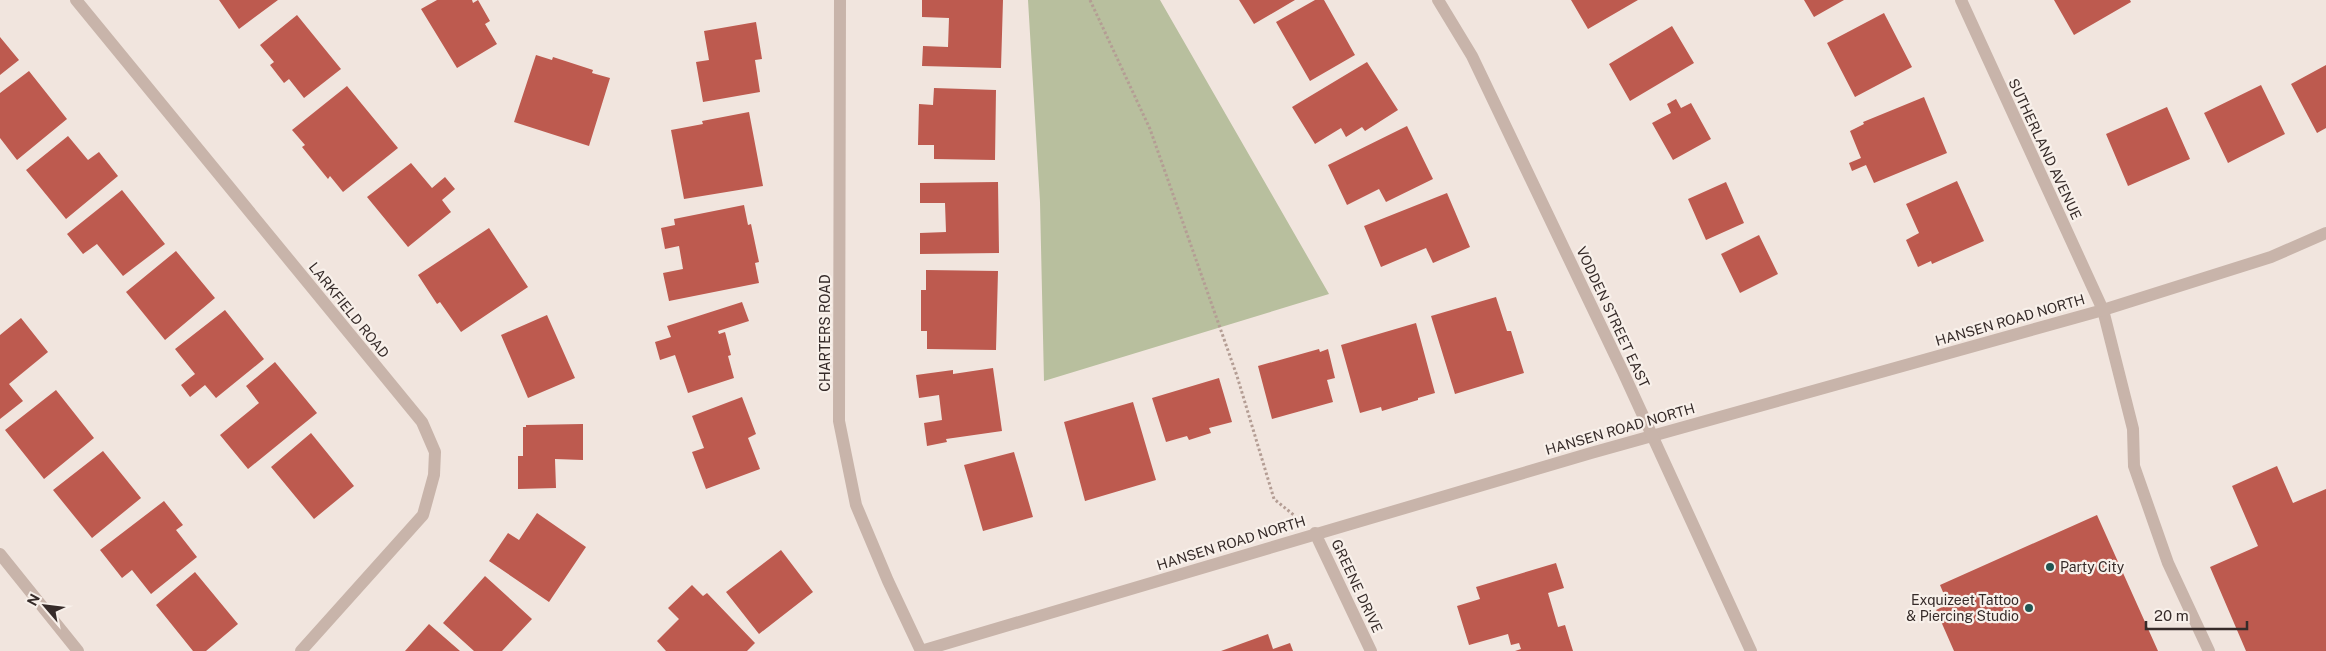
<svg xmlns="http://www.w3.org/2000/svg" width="2326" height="651" viewBox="0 0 2326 651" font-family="'Public Sans',sans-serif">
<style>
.green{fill:#b8bf9e}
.building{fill:#bd5a4f}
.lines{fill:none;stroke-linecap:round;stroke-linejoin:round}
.path{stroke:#b49d94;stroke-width:3;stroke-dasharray:2.5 2.5;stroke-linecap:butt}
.service{stroke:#c8b4aa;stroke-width:12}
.minor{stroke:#c8b4aa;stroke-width:12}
.tertiary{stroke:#c8b4aa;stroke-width:12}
.poi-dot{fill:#225551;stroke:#f8f0ea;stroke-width:2}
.labels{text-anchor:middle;stroke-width:4.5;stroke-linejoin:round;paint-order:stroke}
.street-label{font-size:14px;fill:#362b29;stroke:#f8f0ea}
.poi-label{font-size:14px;fill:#362b29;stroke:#f8f0ea;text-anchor:start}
</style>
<rect width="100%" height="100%" fill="#f1e5de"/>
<path class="green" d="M 1028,0 L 1160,0 L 1329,294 L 1044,381 L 1040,202 Z"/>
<path class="building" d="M 219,0 L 278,0 L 239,29 Z
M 437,0 L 472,0 L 473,3 L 478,0 L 490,21 L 485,24 L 497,44 L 457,68 L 421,9 Z
M 922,0 L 1003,0 L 1001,68 L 922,66 L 923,46 L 948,47 L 949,18 L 922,17 Z
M 1239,0 L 1295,0 L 1254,24 Z
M 1315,0 L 1324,0 L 1355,55 L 1310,81 L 1276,22 Z
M 1571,0 L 1638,0 L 1588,29 Z
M 1804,0 L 1844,0 L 1814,17 Z
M 2054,0 L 2130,0 L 2131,2 L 2074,35 Z
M 1884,13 L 1912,67 L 1855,97 L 1827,43 Z
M 297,15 L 341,69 L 304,98 L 289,79 L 284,83 L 270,65 L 274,62 L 260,45 Z
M 756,22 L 762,59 L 755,60 L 760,92 L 703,102 L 696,62 L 709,60 L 704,31 Z
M 1672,26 L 1694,63 L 1630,101 L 1609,64 Z
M 0,37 L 19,60 L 0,75 Z
M 536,55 L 552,60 L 553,57 L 593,70 L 592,73 L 610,78 L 589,146 L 514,122 Z
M 1367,62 L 1398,110 L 1365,131 L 1362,127 L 1346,137 L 1341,128 L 1315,144 L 1292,107 Z
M 2326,65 L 2326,128 L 2317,133 L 2291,84 Z
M 29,71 L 67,119 L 17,160 L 0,138 L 0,93 Z
M 2261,85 L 2285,134 L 2228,163 L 2204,113 Z
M 347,86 L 398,148 L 343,192 L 330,176 L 328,179 L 302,147 L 305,145 L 292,130 Z
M 934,88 L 996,90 L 995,160 L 934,159 L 934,145 L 918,145 L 919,104 L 933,105 Z
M 1924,97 L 1947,153 L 1874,183 L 1866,165 L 1852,171 L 1849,163 L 1861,158 L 1850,131 L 1864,124 L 1863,122 Z
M 1676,99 L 1681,108 L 1691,103 L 1711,139 L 1673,160 L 1652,123 L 1671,113 L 1667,104 Z
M 2167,107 L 2190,159 L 2128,186 L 2106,134 Z
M 749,112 L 763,186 L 684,199 L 671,130 L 703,124 L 702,121 Z
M 1407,126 L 1433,179 L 1386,202 L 1379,189 L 1347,205 L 1328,165 Z
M 68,136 L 88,160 L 99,152 L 118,176 L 66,219 L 26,170 Z
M 411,163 L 432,188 L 445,177 L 455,189 L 442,200 L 451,212 L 408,247 L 367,197 Z
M 1957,181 L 1984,241 L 1932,264 L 1931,261 L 1918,267 L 1906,240 L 1919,233 L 1906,204 Z
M 998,182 L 999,253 L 920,254 L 920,233 L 946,232 L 945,203 L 920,203 L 920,183 Z
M 1726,182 L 1744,223 L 1706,240 L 1688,199 Z
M 122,190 L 165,244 L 123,276 L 97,244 L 83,254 L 67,234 Z
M 1447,193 L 1470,247 L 1433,263 L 1426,248 L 1381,267 L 1364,226 Z
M 744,205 L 748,225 L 751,224 L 759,262 L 755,263 L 759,283 L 669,301 L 663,273 L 683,269 L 679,246 L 665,249 L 661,228 L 675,225 L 674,219 Z
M 489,228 L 528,287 L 461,332 L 440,302 L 437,304 L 418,275 Z
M 1759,235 L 1778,274 L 1740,293 L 1721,254 Z
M 176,251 L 215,298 L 165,340 L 126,292 Z
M 926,270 L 998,271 L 996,350 L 927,349 L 927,331 L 921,331 L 921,290 L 926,290 Z
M 1496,297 L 1507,331 L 1511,331 L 1524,373 L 1455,394 L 1431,316 Z
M 742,302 L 749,321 L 718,331 L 719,334 L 725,332 L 731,355 L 728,356 L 734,378 L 688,393 L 675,355 L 660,360 L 655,342 L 671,337 L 667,326 Z
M 225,310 L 264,359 L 216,398 L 205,385 L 190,397 L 181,385 L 195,374 L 175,349 Z
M 547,315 L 575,378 L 528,398 L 501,335 Z
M 21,318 L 48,352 L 9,384 L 23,401 L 0,419 L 0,335 Z
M 1416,323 L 1435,393 L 1418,398 L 1418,400 L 1382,411 L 1381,407 L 1360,413 L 1341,345 Z
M 1319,349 L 1320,352 L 1328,349 L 1335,378 L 1327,380 L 1333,402 L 1272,419 L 1258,366 Z
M 275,362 L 317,413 L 248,469 L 220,435 L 259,403 L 246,386 Z
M 993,368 L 1002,431 L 946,439 L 947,442 L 927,446 L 924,423 L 942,420 L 939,395 L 919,398 L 916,375 L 953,370 L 953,374 Z
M 1219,378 L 1232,422 L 1209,428 L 1211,433 L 1189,440 L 1187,436 L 1166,442 L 1152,398 Z
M 56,390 L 94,438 L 44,479 L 5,430 Z
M 742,397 L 756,434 L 748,438 L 760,469 L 706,489 L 692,452 L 704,448 L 692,416 Z
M 1133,402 L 1156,480 L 1085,501 L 1064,422 Z
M 583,424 L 583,460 L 555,459 L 556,488 L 518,489 L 518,456 L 523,456 L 523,427 L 526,427 L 526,425 Z
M 311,433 L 354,486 L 314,519 L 271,467 Z
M 103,451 L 141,498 L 92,538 L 53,490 Z
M 1014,452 L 1033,517 L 983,531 L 964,465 Z
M 2277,466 L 2293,503 L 2326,489 L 2326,651 L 2246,651 L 2210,567 L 2258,546 L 2232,486 Z
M 164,501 L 183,525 L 176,530 L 197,557 L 151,594 L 132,570 L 122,578 L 100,550 Z
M 537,513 L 586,547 L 549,602 L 489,561 L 508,533 L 519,540 Z
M 2097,515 L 2158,651 L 1954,651 L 1936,610 L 1948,604 L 1940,585 Z
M 781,550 L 813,592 L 759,634 L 726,592 Z
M 1556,563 L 1564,588 L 1548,593 L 1558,627 L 1565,625 L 1573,651 L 1515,651 L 1521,649 L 1519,643 L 1511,645 L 1508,634 L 1469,645 L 1457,606 L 1480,599 L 1476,587 Z
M 195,572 L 238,624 L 206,651 L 193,651 L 156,605 Z
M 485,576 L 532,619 L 502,651 L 474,651 L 443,623 Z
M 692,585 L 703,596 L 707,593 L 755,643 L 747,651 L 666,651 L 657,641 L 679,619 L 668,608 Z
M 429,624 L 460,651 L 405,651 Z
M 1268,634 L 1273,649 L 1290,643 L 1293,651 L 1221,651 Z"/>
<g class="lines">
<path class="path" d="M 1090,0 L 1150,129 L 1237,376 L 1274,499 L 1295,516"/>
<path class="service" d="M 2103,310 L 2133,429 L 2134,466 L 2168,563 L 2209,651"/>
<path class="minor" d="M 76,0 L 422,422 L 435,452 L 434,475 L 423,515 L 301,651
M 840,0 L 839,421 L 856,505 L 888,581 L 921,651 L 1591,453 L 2103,310 L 2271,257 L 2326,233
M 1961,0 L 2103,310
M 1315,533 L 1371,651
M 0,554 L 78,651"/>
<path class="tertiary" d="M 1438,0 L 1472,56 L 1623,372 L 1751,651"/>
</g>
<g class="poi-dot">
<circle cx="2050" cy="567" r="5"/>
<circle cx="2029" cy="608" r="5"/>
</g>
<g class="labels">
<g class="street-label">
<text transform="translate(2045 149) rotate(65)" y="5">SUTHERLAND AVENUE</text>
<text transform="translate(349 310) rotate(51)" y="5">LARKFIELD ROAD</text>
<text transform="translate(1613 317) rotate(65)" y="5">VODDEN STREET EAST</text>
<text transform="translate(2010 320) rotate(-16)" y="5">HANSEN ROAD NORTH</text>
<text transform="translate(825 333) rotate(-90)" y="5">CHARTERS ROAD</text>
<text transform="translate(1620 429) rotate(-16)" y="5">HANSEN ROAD NORTH</text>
<text transform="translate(1231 543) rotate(-17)" y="5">HANSEN ROAD NORTH</text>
<text transform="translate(1357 586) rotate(65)" y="5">GREENE DRIVE</text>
</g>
<g class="poi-label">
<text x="2060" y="572">Party City</text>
<text x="2019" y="605" text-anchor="end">Exquizeet Tattoo<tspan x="2019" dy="16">&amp; Piercing Studio</tspan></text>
</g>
</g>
<g transform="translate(45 606) rotate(298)" stroke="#f8f0ea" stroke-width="4" paint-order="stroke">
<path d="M0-4L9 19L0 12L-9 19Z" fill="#362b29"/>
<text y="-8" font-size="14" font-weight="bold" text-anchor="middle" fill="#362b29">N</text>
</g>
<path d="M2146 621v8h101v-8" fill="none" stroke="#362b29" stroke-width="2.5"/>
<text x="2154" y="621" font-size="15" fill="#362b29" stroke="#f8f0ea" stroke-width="4" paint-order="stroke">20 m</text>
</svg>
